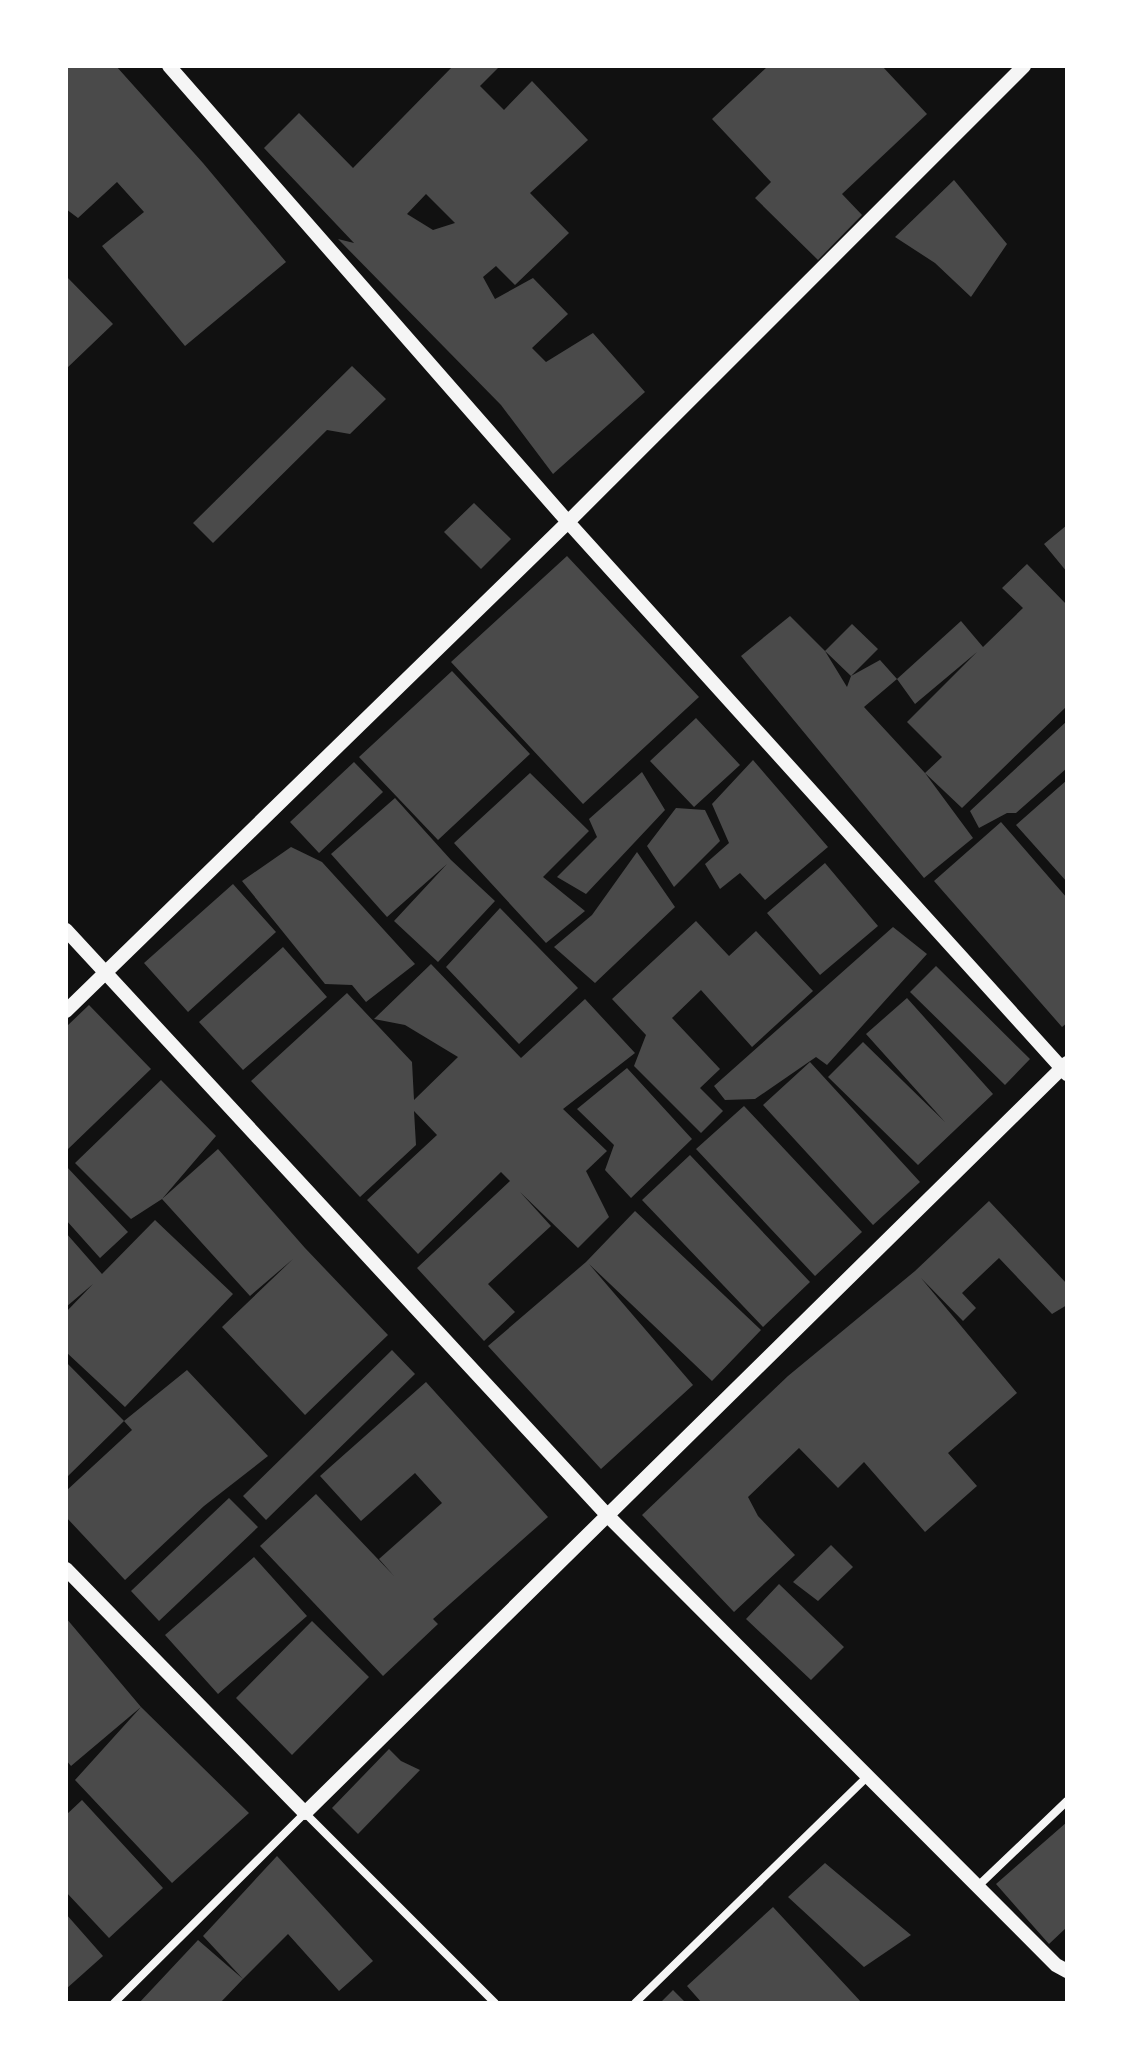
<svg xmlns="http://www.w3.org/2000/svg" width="1133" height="2069" viewBox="0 0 1133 2069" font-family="Lato,sans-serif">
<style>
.building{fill:#4a4a4a;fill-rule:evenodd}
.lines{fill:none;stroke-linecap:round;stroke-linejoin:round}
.minor{stroke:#f5f5f5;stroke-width:8}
.tertiary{stroke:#f5f5f5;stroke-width:14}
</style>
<rect width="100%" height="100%" fill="#111"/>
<path class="building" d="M 66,66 L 116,66 L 203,163 L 286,262 L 185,346 L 102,246 L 144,212 L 117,182 L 78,218 L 66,209 Z
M 453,66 L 500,66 L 480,86 L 504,110 L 532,81 L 588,140 L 530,193 L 569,233 L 515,285 L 496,266 L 483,277 L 495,299 L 533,278 L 568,314 L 532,348 L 546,362 L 593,333 L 645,392 L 553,474 L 501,405 L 338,239 L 354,243 L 264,148 L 299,113 L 353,168 ZM 426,194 L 455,223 L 433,230 L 407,214 Z
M 768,66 L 882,66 L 927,114 L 842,194 L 862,215 L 818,260 L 755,198 L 771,182 L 712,119 Z
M 954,180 L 1007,244 L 971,297 L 935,263 L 895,237 Z
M 66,276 L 113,324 L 66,369 Z
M 352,366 L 386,399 L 350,434 L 327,430 L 213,543 L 193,523 Z
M 474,503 L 511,539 L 481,569 L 444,532 Z
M 1067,525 L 1067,572 L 1044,544 Z
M 567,556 L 699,697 L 583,804 L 451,662 Z
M 1027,564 L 1067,605 L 1067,706 L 962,808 L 925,773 L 942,757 L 907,722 L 977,652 L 915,704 L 897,679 L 961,621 L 983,647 L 1023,608 L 1002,588 Z
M 790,616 L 825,651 L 847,687 L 851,676 L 825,651 L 852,624 L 878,649 L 851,676 L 880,660 L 897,679 L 864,707 L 925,773 L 973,838 L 924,878 L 741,656 Z
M 452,671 L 530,754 L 438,840 L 359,757 Z
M 696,718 L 740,765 L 694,807 L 650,761 Z
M 1067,721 L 1067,768 L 1016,813 L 1007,813 L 979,828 L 970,811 Z
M 753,760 L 828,847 L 765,900 L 740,873 L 720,889 L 705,864 L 729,843 L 712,804 Z
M 354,762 L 383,792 L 319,853 L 290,822 Z
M 642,772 L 665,810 L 586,894 L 557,877 L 597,837 L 589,819 Z
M 530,773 L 589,831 L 543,877 L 585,911 L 546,943 L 454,843 Z
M 1067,780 L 1067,882 L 1016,825 Z
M 395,798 L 451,860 L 495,901 L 438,962 L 394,921 L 447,864 L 387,917 L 331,854 Z
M 676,808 L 705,810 L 720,841 L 674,887 L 647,846 Z
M 1001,822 L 1067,898 L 1067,1023 L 1062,1027 L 934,881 Z
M 291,847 L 322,862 L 415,964 L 366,1002 L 352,985 L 325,984 L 242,881 Z
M 637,852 L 675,907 L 595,983 L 554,947 L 592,915 Z
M 825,863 L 878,926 L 820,975 L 767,913 Z
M 233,884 L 276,932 L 188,1012 L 144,963 Z
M 500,908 L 578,988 L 519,1044 L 446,967 Z
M 696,921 L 729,956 L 756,931 L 813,991 L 752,1047 L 701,990 L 672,1018 L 720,1069 L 700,1088 L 723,1111 L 701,1133 L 634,1066 L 646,1035 L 612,999 Z
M 893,927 L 927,954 L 827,1065 L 816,1057 L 755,1099 L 725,1100 L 714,1086 Z
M 283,947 L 327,997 L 243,1070 L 199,1022 Z
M 431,964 L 521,1058 L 585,999 L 635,1053 L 563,1109 L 607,1151 L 586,1171 L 609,1217 L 578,1248 L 520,1192 L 551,1226 L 488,1284 L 515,1312 L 484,1341 L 417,1268 L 510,1181 L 501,1172 L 418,1254 L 367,1200 L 437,1135 L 414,1111 L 416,1145 L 360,1197 L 251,1081 L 347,993 L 412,1062 L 414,1100 L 458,1057 L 405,1025 L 374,1019 Z
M 936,966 L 1030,1059 L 1005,1085 L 910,992 Z
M 907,998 L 993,1094 L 918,1165 L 828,1077 L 863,1042 L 945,1122 L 866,1034 Z
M 89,1005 L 151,1069 L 66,1151 L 66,1027 Z
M 810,1062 L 920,1182 L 873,1225 L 763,1105 Z
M 627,1068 L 692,1139 L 631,1198 L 605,1170 L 614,1145 L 577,1109 Z
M 161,1080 L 216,1136 L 162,1199 L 131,1219 L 75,1163 Z
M 744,1106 L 862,1232 L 815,1276 L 696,1149 Z
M 218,1149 L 305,1248 L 388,1335 L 305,1415 L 222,1327 L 293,1259 L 250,1296 L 162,1199 Z
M 690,1155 L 810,1282 L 763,1327 L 642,1200 Z
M 66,1166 L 128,1232 L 100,1258 L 66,1220 Z
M 989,1201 L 1067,1284 L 1067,1305 L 1052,1314 L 999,1258 L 962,1293 L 976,1308 L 963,1321 L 921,1278 L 1017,1393 L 948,1453 L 977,1486 L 925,1532 L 864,1462 L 838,1488 L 799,1448 L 748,1497 L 758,1516 L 795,1555 L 734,1612 L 642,1515 L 788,1376 L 915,1271 Z
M 635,1211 L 761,1330 L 712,1381 L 589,1264 L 693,1385 L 601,1469 L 488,1346 L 586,1262 Z
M 155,1220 L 233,1294 L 125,1407 L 66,1352 L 66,1312 L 93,1284 L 66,1307 L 66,1233 L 102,1274 Z
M 392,1350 L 415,1374 L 266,1520 L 243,1496 Z
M 66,1362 L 124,1421 L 66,1478 Z
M 187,1370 L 268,1456 L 204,1506 L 125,1580 L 66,1517 L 66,1491 L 132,1430 L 124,1421 Z
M 426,1382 L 548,1517 L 433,1619 L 438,1624 L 383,1676 L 260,1546 L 316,1494 L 394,1576 L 379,1559 L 442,1503 L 415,1473 L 361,1521 L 320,1476 Z
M 229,1498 L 258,1527 L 159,1621 L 131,1591 Z
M 831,1545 L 853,1567 L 818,1601 L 793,1582 Z
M 254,1557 L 307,1616 L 218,1694 L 165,1635 Z
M 779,1584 L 844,1647 L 811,1680 L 746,1619 Z
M 66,1618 L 141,1707 L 249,1813 L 172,1883 L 75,1780 L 141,1707 L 71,1766 L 66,1760 Z
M 312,1621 L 369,1677 L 292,1755 L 236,1698 Z
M 389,1749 L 401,1761 L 420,1770 L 358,1834 L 332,1808 Z
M 82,1800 L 163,1888 L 109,1938 L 66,1892 L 66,1815 Z
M 1067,1822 L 1067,1927 L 1049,1944 L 996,1884 Z
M 277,1856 L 373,1961 L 339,1991 L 288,1934 L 243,1979 L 203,1936 Z
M 825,1863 L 911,1935 L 864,1967 L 788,1897 Z
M 773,1907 L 862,2003 L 702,2003 L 687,1986 Z
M 66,1914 L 103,1956 L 66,1989 Z
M 198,1940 L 243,1979 L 220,2003 L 139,2003 Z
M 673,1990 L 686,2003 L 660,2003 Z"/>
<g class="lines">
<path class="minor" d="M 977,1887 L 1067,1801
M 114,2003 L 305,1813 L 495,2003
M 635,2003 L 868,1776"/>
<path class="tertiary" d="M 169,66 L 568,522 L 1067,1074
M 66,930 L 608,1516 L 1056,1965 L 1067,1971
M 66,1011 L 568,522 L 1024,66
M 66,1569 L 305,1813 L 1067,1063"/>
</g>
<rect width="1133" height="2069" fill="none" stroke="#ffffff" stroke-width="136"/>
</svg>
